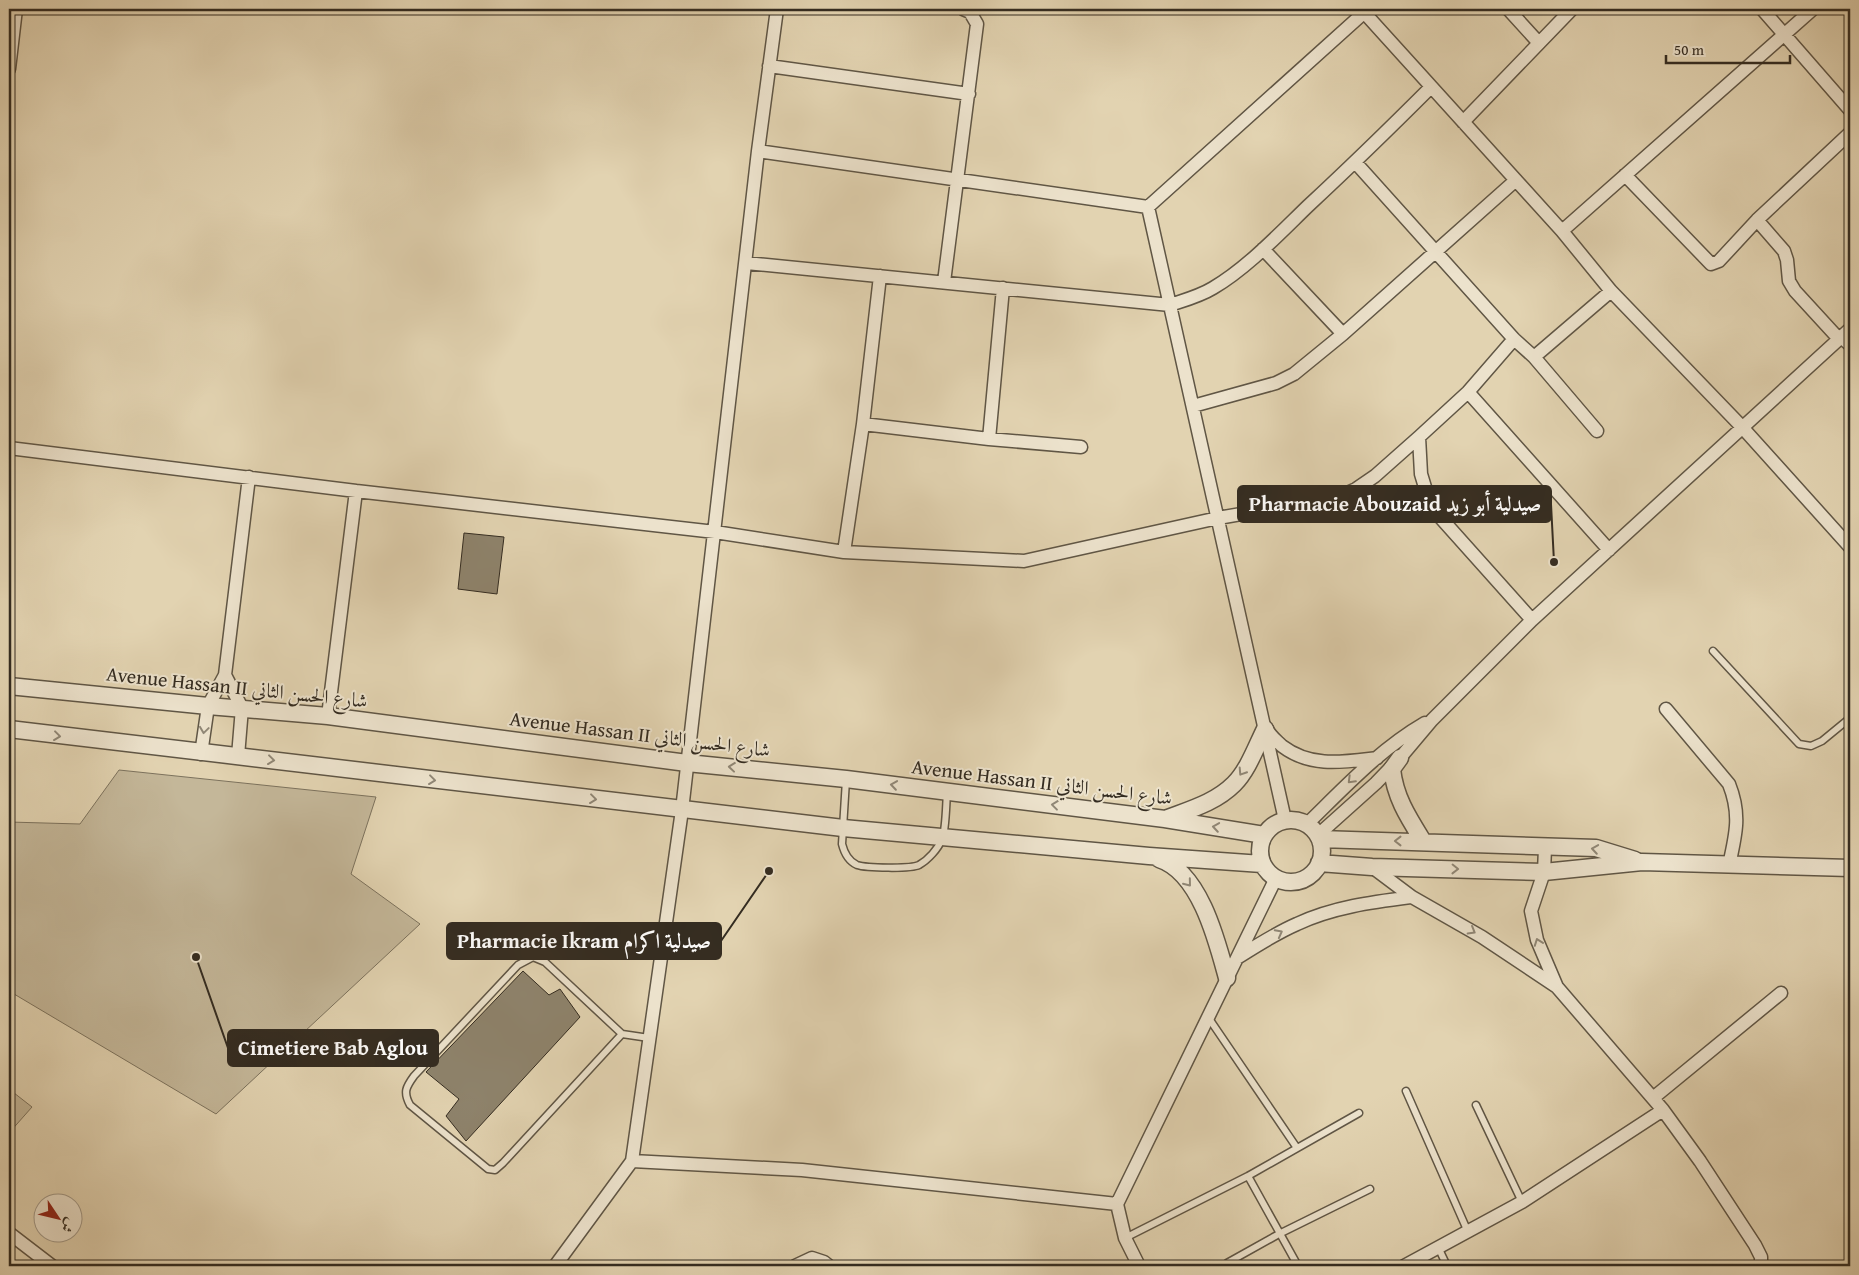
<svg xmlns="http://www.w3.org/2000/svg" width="1859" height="1275" viewBox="0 0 1859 1275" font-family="'Gentium Book Plus',Amiri,serif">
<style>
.green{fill:#c4b799;stroke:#7c725d}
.building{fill:#8e836c;stroke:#342c21}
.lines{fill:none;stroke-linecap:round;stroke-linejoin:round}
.service-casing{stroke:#605645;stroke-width:9}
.minor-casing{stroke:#605645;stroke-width:15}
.tertiary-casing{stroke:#605645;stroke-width:19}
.service{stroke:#ece2cc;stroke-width:6}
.minor{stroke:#ece2cc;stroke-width:12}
.tertiary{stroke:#ece2cc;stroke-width:16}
.oneway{stroke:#908776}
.labels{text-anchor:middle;stroke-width:4;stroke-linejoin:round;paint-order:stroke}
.street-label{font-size:20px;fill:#342c21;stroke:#ece2cc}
.leader{fill:none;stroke:#342c21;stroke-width:2}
.callout-dot{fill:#342c21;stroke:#ece2cc;stroke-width:2}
.callout{fill:#342c21;stroke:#342c21;stroke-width:2}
.callout-label{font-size:21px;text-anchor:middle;font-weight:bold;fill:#fff}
</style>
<rect width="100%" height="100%" fill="#e2d3b1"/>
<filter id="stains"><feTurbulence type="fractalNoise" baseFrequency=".004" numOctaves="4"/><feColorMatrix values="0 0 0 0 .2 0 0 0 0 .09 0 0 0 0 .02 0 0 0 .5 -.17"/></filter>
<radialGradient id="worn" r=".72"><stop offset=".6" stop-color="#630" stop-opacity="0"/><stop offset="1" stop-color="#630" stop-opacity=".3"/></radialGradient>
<path class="green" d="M 119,770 L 376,797 L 351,874 L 420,924 L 216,1114 L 9,991 L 9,822 L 80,824 Z
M 9,1089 L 32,1107 L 9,1133 Z"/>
<path class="building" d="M 464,533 L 504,537 L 497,594 L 458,589 Z
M 523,971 L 549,995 L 560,989 L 580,1017 L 466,1141 L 446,1116 L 459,1099 L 426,1072 Z"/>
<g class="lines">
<defs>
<path id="service" d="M 1839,339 L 1850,349
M 1713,651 L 1799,744 L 1811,746 L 1822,741 L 1850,718
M 846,780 L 842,844 C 844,852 848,861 857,865 C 866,868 911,869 919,865 C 928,860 938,849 942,839 C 946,830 946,804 947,793
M 1208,1017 L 1297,1148
M 622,1034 L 545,962 L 533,957 L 518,965 L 414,1076 C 406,1087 403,1092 410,1105 L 488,1169 L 495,1170 L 503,1163 L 622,1034 L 649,1038
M 1406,1091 L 1468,1232
M 1476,1105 L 1522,1202
M 1248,1176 L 1298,1266
M 1125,1238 L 1248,1176 L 1359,1113
M 1438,1247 L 1447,1266
M 1227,1263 L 1279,1234 L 1370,1189"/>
<path id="minor" d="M 1361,9 L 1562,231 L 1611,291 L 1742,427 L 1850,547
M 1508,9 L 1539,43
M 1762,9 L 1850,110
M 769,66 L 969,94
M 9,69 L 16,9
M 1463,122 L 1572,9
M 758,151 L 1148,207
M 1355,162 L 1514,339 L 1534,357 L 1597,431
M 1625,175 L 1711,264 L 1719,261 L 1757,220 L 1850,133
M 1148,207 L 1285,820
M 1148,207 L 1368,9
M 1757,220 L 1784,251 L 1787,260 L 1789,281 L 1795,291 L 1839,339
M 1562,231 L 1813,9
M 1263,249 L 1343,334
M 746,263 L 1170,305 C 1185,300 1200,296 1213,288 C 1247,268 1279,234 1308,206 C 1350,167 1391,127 1431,87
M 944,282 L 977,24 L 970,12 L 963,9
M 1534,357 L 1611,291
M 1468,392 L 1609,550
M 1193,406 L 1276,383 L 1294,374 L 1343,334 L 1516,180
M 863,424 L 989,439 L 1081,447
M 1419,437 L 1421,474 L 1431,507 L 1532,620
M 989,439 L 1003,288
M 9,448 L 356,491 L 715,532 L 844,552 L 1024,561 L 1218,518 L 1338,497 L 1356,489 L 1375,476 L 1419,437 L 1468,392 L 1514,339
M 844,552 L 863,424 L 880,276
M 225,675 L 242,708 L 238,756
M 1666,709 L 1729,784 C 1741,814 1736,834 1729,865
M 328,716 L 356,491
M 1267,729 C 1270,736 1276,740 1282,746 C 1311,768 1343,762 1377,758
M 201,754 L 208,706 L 225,675 L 249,477
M 1307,824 C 1344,788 1380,749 1425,723
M 1318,835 L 1376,783 L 1400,758 L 1432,720 L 1532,620 L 1850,329
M 1545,848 L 1544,872 L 1531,911 L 1537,940 L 1557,987
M 1372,867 L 1412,897 L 1482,937 L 1557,987 L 1663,1110 L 1700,1161 L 1755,1245 L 1761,1257 L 1761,1266
M 1237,958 C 1256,946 1276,933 1297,924 C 1333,907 1373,902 1412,897
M 1653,1098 L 1781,993
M 632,1161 L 802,1170 L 1117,1204
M 9,1233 L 52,1266
M 555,1266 L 632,1161 L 682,810 L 758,151 L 777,9
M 795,1266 L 812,1258 L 824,1262 L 829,1266
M 1139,1266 L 1125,1238 L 1117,1204 L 1276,878
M 1404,1266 L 1522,1202 L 1663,1110"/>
<path id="tertiary" d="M 9,686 L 208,706 L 328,716 L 687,763 L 846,779 L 1165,819 L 1264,835
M 9,729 L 843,828 L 1149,856 L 1262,864
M 1400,758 L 1392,769 C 1395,797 1408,817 1423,841
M 1168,818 C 1192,809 1216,802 1234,784 C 1248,770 1256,747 1265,729
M1260 851a31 31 0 1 1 62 0a31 31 0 1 1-62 0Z
M 1320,839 L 1596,848 L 1635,860
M 1159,859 C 1200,872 1217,941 1227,978
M 1319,863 L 1372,867 L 1544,872 L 1642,862 L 1850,868"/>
</defs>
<use href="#service" class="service-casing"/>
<use href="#minor" class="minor-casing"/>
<use href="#tertiary" class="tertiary-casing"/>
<use href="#service" class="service"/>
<use href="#minor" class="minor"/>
<use href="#tertiary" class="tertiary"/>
</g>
<defs><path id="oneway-chevron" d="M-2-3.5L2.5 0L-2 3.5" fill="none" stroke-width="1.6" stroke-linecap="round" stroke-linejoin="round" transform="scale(1.25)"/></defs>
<g class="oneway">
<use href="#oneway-chevron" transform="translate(204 730) rotate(98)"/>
<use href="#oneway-chevron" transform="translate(57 736) rotate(7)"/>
<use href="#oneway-chevron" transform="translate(271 760) rotate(7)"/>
<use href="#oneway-chevron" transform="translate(732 767) rotate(-174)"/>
<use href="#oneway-chevron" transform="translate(1242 772) rotate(123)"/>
<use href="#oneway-chevron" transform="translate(432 780) rotate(7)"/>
<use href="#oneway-chevron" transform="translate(1351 780) rotate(135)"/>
<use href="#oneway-chevron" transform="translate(894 785) rotate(-172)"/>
<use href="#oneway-chevron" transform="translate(593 799) rotate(7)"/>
<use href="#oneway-chevron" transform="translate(1055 805) rotate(-173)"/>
<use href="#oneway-chevron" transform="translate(1216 827) rotate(-171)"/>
<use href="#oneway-chevron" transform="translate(1398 841) rotate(-180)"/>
<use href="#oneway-chevron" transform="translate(1595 849) rotate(-171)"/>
<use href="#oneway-chevron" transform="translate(1455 869) rotate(1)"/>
<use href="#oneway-chevron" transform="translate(1188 883) rotate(51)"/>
<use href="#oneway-chevron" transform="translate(1472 931) rotate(30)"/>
<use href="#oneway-chevron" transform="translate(1279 933) rotate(-28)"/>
<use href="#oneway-chevron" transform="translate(1538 942) rotate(-110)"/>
</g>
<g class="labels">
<g class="street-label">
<text transform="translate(237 687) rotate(6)" y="7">Avenue Hassan II شارع الحسن الثاني</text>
<text transform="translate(640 734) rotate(7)" y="7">Avenue Hassan II شارع الحسن الثاني</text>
<text transform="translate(1042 782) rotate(7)" y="7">Avenue Hassan II شارع الحسن الثاني</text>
</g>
</g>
<path class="leader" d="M1554 562L1551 504M769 871L721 941M196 957L228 1048"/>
<g class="callout-dot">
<circle cx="1554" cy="562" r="5"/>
<circle cx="769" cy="871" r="5"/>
<circle cx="196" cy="957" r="5"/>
</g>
<g class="callout">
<rect x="1238" y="486" width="313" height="36" rx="5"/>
<rect x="447" y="923" width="274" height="36" rx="5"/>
<rect x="228" y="1030" width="210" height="36" rx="5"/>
</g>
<g class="callout-label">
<text x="1395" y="511">Pharmacie Abouzaid صيدلية أبو زيد</text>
<text x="584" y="948">Pharmacie Ikram صيدلية اكرام</text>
<text x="333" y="1055">Cimetiere Bab Aglou</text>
</g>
<rect width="1859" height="1275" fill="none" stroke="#e2d3b1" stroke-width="30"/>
<rect x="10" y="10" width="1839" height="1255" fill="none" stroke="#342c21" stroke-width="2.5"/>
<rect x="15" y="15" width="1829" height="1245" fill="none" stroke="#342c21"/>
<g transform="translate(58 1218) rotate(125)"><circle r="24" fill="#ece2cc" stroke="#a29988"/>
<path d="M0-4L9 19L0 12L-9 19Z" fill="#8f2418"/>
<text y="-8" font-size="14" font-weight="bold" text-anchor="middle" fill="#342c21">ش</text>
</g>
<path d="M1666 55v8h124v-8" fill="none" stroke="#342c21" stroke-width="2.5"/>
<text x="1674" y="55" font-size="15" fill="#342c21" stroke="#ece2cc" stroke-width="4" paint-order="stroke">50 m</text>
<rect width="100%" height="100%" filter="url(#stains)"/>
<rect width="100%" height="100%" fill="url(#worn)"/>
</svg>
